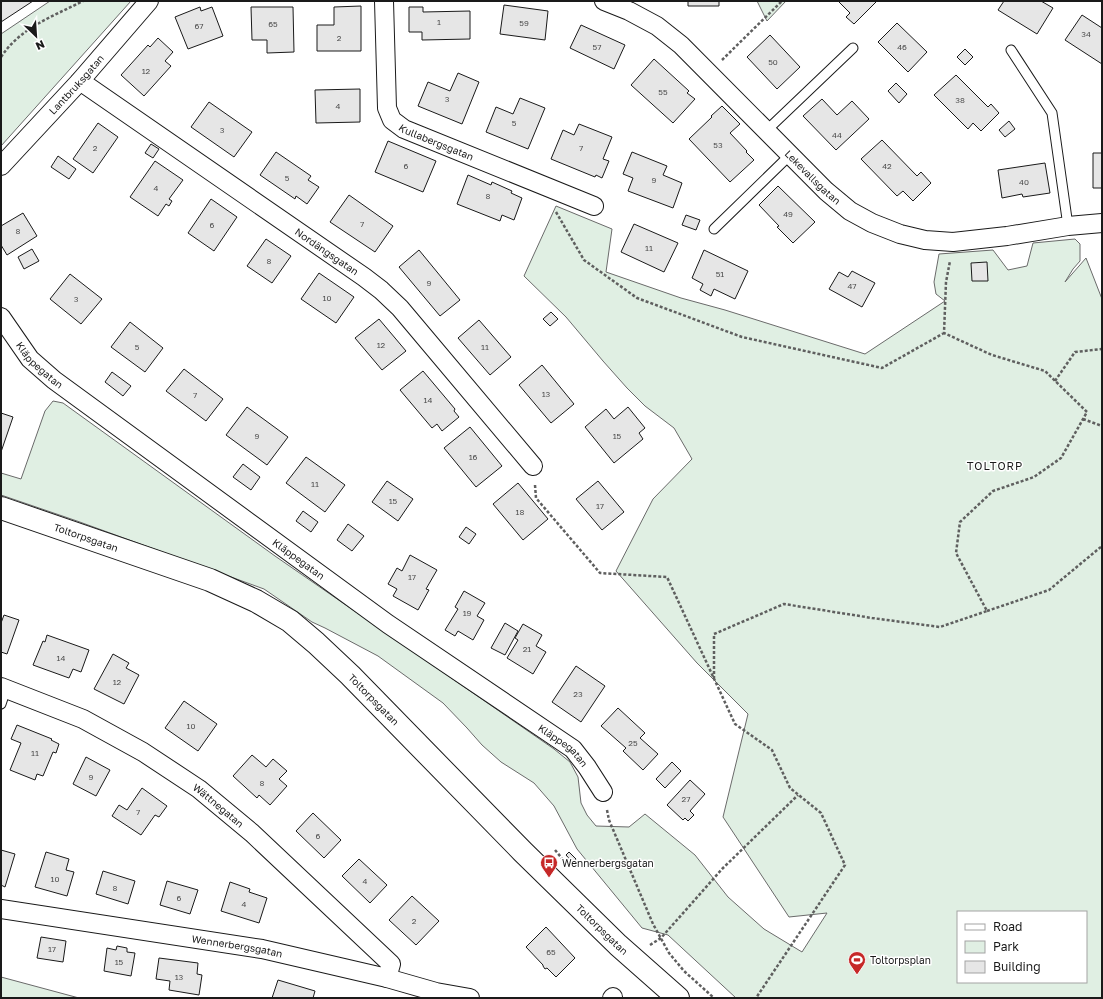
<svg xmlns="http://www.w3.org/2000/svg" width="1103" height="999" viewBox="0 0 1103 999" font-family="'Golos Text',sans-serif">
<style>
.green{fill:#e0efe3;stroke:#6a6a6a;fill-rule:evenodd}
.building{fill:#e6e6e6;stroke:#1a1a1a}
.lines{fill:none;stroke-linecap:round;stroke-linejoin:round}
.service-casing{stroke:#1a1a1a;stroke-width:11}
.minor-casing{stroke:#1a1a1a;stroke-width:20}
.tertiary-casing{stroke:#1a1a1a;stroke-width:24}
.path{stroke:#5f5f5f;stroke-width:2.5;stroke-dasharray:3 2;stroke-linecap:butt}
.service{stroke:#fff;stroke-width:9}
.minor{stroke:#fff;stroke-width:18}
.tertiary{stroke:#fff;stroke-width:22}
.labels{text-anchor:middle;stroke-width:3;stroke-linejoin:round;paint-order:stroke}
.number-label{font-size:8px;fill:#4d4d4d}
.street-label{font-size:10px;fill:#1a1a1a;stroke:#fff}
.poi-label{font-size:10px;fill:#1a1a1a;stroke:#fff;text-anchor:start}
.neighbourhood-label{font-size:11px;letter-spacing:1px;fill:#1a1a1a;stroke:#fff}
</style>
<rect width="100%" height="100%" fill="#fff"/>
<path class="green" d="M 50,1 L 131,1 L 1,146 L 1,34 Z
M 757,1 L 786,1 L 767,21 Z
M 556,206 L 612,229 L 606,272 L 681,298 L 725,310 L 865,354 L 945,301 L 936,294 L 934,282 L 939,254 L 993,250 L 1008,270 L 1027,266 L 1033,243 L 1075,239 L 1080,244 L 1080,261 L 1073,269 L 1065,282 L 1086,258 L 1102,299 L 1102,998 L 736,998 L 668,935 L 642,928 L 577,849 L 554,806 L 534,783 L 501,762 L 482,745 L 467,728 L 443,703 L 378,656 L 325,628 L 312,622 L 264,589 L 77,521 L 1,495 L 1,473 L 21,479 L 45,411 L 53,401 L 63,403 L 275,556 L 554,749 L 570,762 L 578,777 L 581,803 L 587,815 L 596,826 L 629,827 L 645,814 L 695,855 L 728,897 L 764,929 L 802,952 L 827,913 L 789,917 L 723,817 L 748,714 L 697,663 L 616,571 L 653,499 L 692,459 L 674,428 L 645,406 L 627,388 L 603,361 L 566,317 L 524,276 ZM 958,912 L 1086,912 L 1086,982 L 958,982 Z
M 1,977 L 79,998 L 1,998 Z"/>
<path class="building" d="M 1,1 L 33,1 L 1,22 Z
M 688,1 L 719,1 L 719,6 L 688,6 Z
M 838,1 L 877,1 L 854,24 L 846,17 L 850,13 Z
M 1004,1 L 1041,1 L 1053,8 L 1037,34 L 998,10 Z
M 504,5 L 548,11 L 545,40 L 500,34 Z
M 361,6 L 361,51 L 317,51 L 317,25 L 334,25 L 334,7 Z
M 200,7 L 201,11 L 212,7 L 223,36 L 188,49 L 175,17 Z
M 251,7 L 293,7 L 294,52 L 267,53 L 267,40 L 252,40 Z
M 409,7 L 423,7 L 423,12 L 470,11 L 470,39 L 422,40 L 422,32 L 409,32 Z
M 1082,15 L 1102,28 L 1102,64 L 1065,40 Z
M 897,23 L 927,52 L 908,72 L 878,42 Z
M 581,25 L 625,45 L 614,69 L 570,48 Z
M 770,35 L 800,67 L 777,89 L 747,57 Z
M 158,38 L 173,52 L 165,61 L 171,66 L 144,96 L 121,75 L 148,45 L 150,47 Z
M 965,49 L 973,57 L 965,65 L 957,57 Z
M 654,59 L 689,91 L 687,93 L 695,99 L 673,123 L 631,85 Z
M 458,73 L 479,82 L 462,124 L 418,106 L 428,82 L 450,91 Z
M 956,75 L 988,107 L 991,104 L 999,113 L 981,131 L 973,123 L 968,129 L 934,95 Z
M 896,83 L 907,94 L 899,103 L 888,91 Z
M 360,89 L 360,122 L 316,123 L 315,90 Z
M 520,98 L 545,108 L 528,149 L 486,132 L 496,107 L 513,114 Z
M 822,99 L 837,115 L 852,101 L 869,119 L 836,150 L 803,116 Z
M 209,102 L 252,132 L 234,157 L 191,127 Z
M 722,106 L 740,124 L 730,133 L 747,151 L 746,152 L 754,160 L 730,182 L 689,139 L 712,117 L 711,116 Z
M 1009,121 L 1015,129 L 1005,137 L 999,130 Z
M 98,123 L 118,137 L 93,173 L 73,159 Z
M 579,124 L 612,137 L 603,159 L 609,161 L 602,178 L 596,175 L 595,177 L 551,159 L 563,130 L 574,135 Z
M 882,140 L 917,176 L 921,172 L 931,183 L 913,201 L 903,191 L 897,196 L 861,159 Z
M 388,141 L 436,161 L 423,192 L 375,172 Z
M 151,144 L 159,149 L 153,158 L 145,153 Z
M 276,152 L 311,176 L 308,180 L 319,187 L 307,204 L 296,196 L 295,199 L 260,175 Z
M 632,152 L 667,166 L 663,175 L 682,183 L 673,208 L 628,191 L 633,178 L 623,174 Z
M 1093,153 L 1102,153 L 1102,188 L 1093,188 Z
M 58,156 L 76,169 L 69,179 L 51,167 Z
M 155,161 L 183,180 L 169,199 L 172,201 L 169,206 L 166,204 L 158,216 L 130,197 Z
M 1045,163 L 1050,193 L 1023,197 L 1022,194 L 1002,198 L 998,170 Z
M 468,175 L 491,185 L 492,182 L 512,191 L 511,193 L 522,198 L 514,220 L 502,215 L 500,221 L 457,204 Z
M 778,186 L 815,222 L 793,243 L 777,227 L 779,226 L 759,205 Z
M 349,195 L 393,226 L 375,252 L 330,222 Z
M 211,199 L 237,217 L 214,251 L 188,233 Z
M 23,213 L 37,236 L 7,255 L 1,245 L 1,226 Z
M 686,215 L 700,220 L 696,230 L 682,225 Z
M 634,224 L 678,243 L 664,272 L 621,252 Z
M 266,239 L 291,256 L 272,283 L 247,266 Z
M 32,249 L 39,261 L 24,269 L 18,257 Z
M 419,250 L 460,300 L 440,316 L 399,267 Z
M 704,250 L 748,271 L 735,299 L 714,289 L 711,296 L 700,290 L 703,284 L 692,278 Z
M 987,262 L 988,281 L 972,281 L 971,263 Z
M 852,271 L 875,283 L 862,307 L 829,289 L 839,272 L 848,277 Z
M 319,273 L 354,297 L 336,323 L 301,299 Z
M 70,274 L 102,299 L 81,324 L 50,299 Z
M 551,312 L 558,319 L 550,326 L 543,319 Z
M 379,319 L 406,351 L 382,370 L 355,338 Z
M 479,320 L 511,357 L 490,375 L 458,338 Z
M 130,322 L 163,348 L 145,372 L 111,347 Z
M 542,365 L 574,404 L 551,423 L 519,385 Z
M 184,369 L 223,399 L 206,421 L 166,391 Z
M 423,371 L 455,409 L 454,411 L 459,417 L 442,431 L 437,424 L 432,428 L 400,390 Z
M 112,372 L 131,386 L 123,396 L 105,382 Z
M 247,407 L 288,437 L 267,465 L 226,435 Z
M 628,407 L 645,428 L 639,433 L 643,439 L 614,463 L 585,427 L 606,409 L 614,419 Z
M 1,413 L 13,417 L 1,452 Z
M 470,427 L 502,466 L 476,487 L 444,448 Z
M 306,457 L 345,485 L 325,512 L 286,483 Z
M 243,464 L 260,477 L 251,490 L 233,477 Z
M 387,481 L 413,499 L 398,521 L 372,502 Z
M 598,481 L 624,512 L 602,530 L 576,499 Z
M 518,483 L 548,519 L 523,540 L 493,504 Z
M 303,511 L 318,522 L 311,532 L 296,521 Z
M 348,524 L 364,536 L 352,551 L 337,540 Z
M 466,527 L 476,534 L 469,544 L 459,537 Z
M 410,555 L 437,570 L 426,589 L 429,590 L 418,610 L 393,596 L 397,589 L 388,584 L 397,568 L 402,571 Z
M 464,591 L 485,603 L 477,616 L 484,620 L 473,640 L 458,631 L 455,636 L 445,630 L 458,609 L 455,607 Z
M 4,615 L 19,620 L 7,654 L 1,652 L 1,623 Z
M 505,623 L 518,631 L 505,655 L 491,648 Z
M 523,624 L 542,635 L 536,646 L 546,652 L 533,674 L 507,658 L 518,640 L 515,638 Z
M 47,635 L 89,650 L 81,672 L 73,669 L 69,678 L 33,665 L 43,641 L 45,642 Z
M 113,654 L 129,663 L 126,668 L 139,675 L 124,704 L 94,689 Z
M 576,666 L 605,686 L 581,722 L 552,702 Z
M 184,701 L 217,724 L 198,751 L 165,728 Z
M 618,708 L 645,733 L 640,738 L 658,754 L 643,770 L 623,751 L 626,748 L 601,726 Z
M 17,725 L 52,739 L 51,740 L 59,744 L 56,753 L 53,752 L 43,776 L 37,774 L 35,780 L 10,770 L 21,743 L 11,739 Z
M 252,755 L 266,767 L 273,759 L 287,771 L 279,779 L 287,786 L 270,805 L 259,795 L 257,798 L 233,776 Z
M 86,757 L 110,770 L 96,796 L 73,784 Z
M 672,762 L 681,771 L 665,788 L 656,779 Z
M 690,780 L 705,794 L 690,811 L 694,815 L 688,821 L 685,818 L 683,820 L 667,805 Z
M 142,788 L 167,806 L 159,817 L 155,815 L 141,835 L 112,816 L 119,805 L 127,810 Z
M 313,813 L 341,840 L 324,858 L 296,831 Z
M 1,850 L 15,854 L 5,887 L 1,885 Z
M 46,852 L 69,859 L 66,870 L 74,872 L 67,896 L 35,887 Z
M 569,852 L 576,859 L 573,863 L 566,855 Z
M 359,859 L 387,885 L 370,903 L 342,876 Z
M 103,871 L 135,881 L 128,904 L 96,894 Z
M 167,881 L 198,890 L 190,914 L 160,905 Z
M 230,882 L 250,889 L 249,892 L 267,898 L 259,923 L 221,911 Z
M 412,896 L 439,921 L 416,945 L 389,920 Z
M 546,927 L 575,958 L 556,977 L 547,968 L 545,969 L 543,966 L 543,965 L 526,947 Z
M 41,937 L 66,941 L 63,962 L 37,958 Z
M 117,946 L 127,948 L 127,952 L 135,953 L 131,976 L 104,971 L 107,948 L 116,950 Z
M 159,958 L 198,963 L 197,974 L 202,975 L 199,995 L 169,990 L 170,981 L 156,979 Z
M 278,980 L 315,991 L 313,998 L 272,998 Z"/>
<g class="lines">
<defs>
<path id="service" d="M 1011,50 L 1052,113 L 1068,226
M 766,131 L 853,48
M 714,229 L 790,155
M 1,704 L 6,689"/>
<g id="minor">
<path id="s1" d="M 384,1 L 387,108 L 392,120 L 404,129 L 594,206"/>
<path id="s2" d="M 604,1 L 629,11 L 657,26 L 681,45 L 826,191 L 850,211 L 872,223 L 900,234 L 925,240 L 953,242 L 1007,236 L 1068,226 L 1102,223"/>
<path id="s3" d="M 80,81 L 364,277 L 381,290 L 400,308 L 533,466"/>
<path id="s4" d="M 1,166 L 80,81 L 149,1"/>
<path id="s5" d="M 1,317 L 30,359 L 54,380 L 388,624 L 573,749 L 587,767 L 603,792"/>
<path id="s6" d="M 1,687 L 83,719 L 143,752 L 199,789 L 252,833 L 391,964 L 387,978"/>
<path id="s7" d="M 1,909 L 262,949 L 387,978 L 436,992 L 470,998"/>
<path d="M 612,998 L 613,997"/>
</g>
<g id="tertiary">
<path id="s8" d="M 1,508 L 210,580 L 256,601 L 290,621 L 316,643 L 350,675 L 523,852 L 618,945 L 678,998"/>
</g>
</defs>
<use href="#service" class="service-casing"/>
<use href="#minor" class="minor-casing"/>
<use href="#tertiary" class="tertiary-casing"/>
<path class="path" d="M 1,57 C 21,27 52,17 83,1
M 722,60 L 782,1
M 556,212 L 584,260 L 637,298 L 742,337 L 882,368 L 944,333
M 1055,381 L 1075,352 L 1102,349
M 1083,419 L 1102,426
M 535,485 L 536,498 L 600,573 L 667,577 L 735,724 L 772,750 L 790,788 L 821,813 L 845,865 L 756,998
M 987,611 L 1049,590 L 1102,546
M 714,679 L 714,634 L 784,604 L 872,618 L 940,627 L 987,611 L 956,553 L 960,522 L 993,491 L 1034,477 L 1061,458 L 1087,412 L 1045,371 L 992,355 L 944,333 L 946,282 L 950,261
M 607,810 L 609,820 L 653,924 L 669,953 L 684,971 L 714,998
M 555,850 L 565,862
M 650,945 L 661,938 L 722,869 L 798,795"/>
<use href="#service" class="service"/>
<use href="#minor" class="minor"/>
<use href="#tertiary" class="tertiary"/>
</g>
<defs>
<symbol id="bus-pin" viewBox="-11 -11 22 30"><path d="M0 17L-7.5 6A9.5 9.5 0 1 1 7.5 6Z" fill="#c62828" stroke="#fff"/><path d="M-5-6H5V4H4V6H2V4H-2V6H-4V4H-5ZM-3.5-4V0h7V-4ZM-3.5 1.2v1.5H-2V1.2ZM2 1.2v1.5H3.5V1.2Z" fill="#fff"/></symbol>
<symbol id="stadium-pin" viewBox="-11 -11 22 30"><path d="M0 17L-7.5 6A9.5 9.5 0 1 1 7.5 6Z" fill="#c62828" stroke="#fff"/><path d="M0-5a6.5 5 0 1 0 0 10a6.5 5 0 1 0 0-10ZM-3.5-1.8h7v3.6h-7Z" fill="#fff"/></symbol>
</defs>
<g fill-rule="evenodd">
<use href="#bus-pin" x="539" y="853" width="20" height="27"/>
<use href="#stadium-pin" x="847" y="950" width="20" height="27"/>
</g>
<g class="labels">
<g class="number-label">
<text x="439" y="25">1</text>
<text x="524" y="26">59</text>
<text x="273" y="27">65</text>
<text x="199" y="29">67</text>
<text x="1086" y="37">34</text>
<text x="339" y="41">2</text>
<text x="597" y="50">57</text>
<text x="902" y="50">46</text>
<text x="773" y="65">50</text>
<text x="146" y="74">12</text>
<text x="663" y="95">55</text>
<text x="447" y="102">3</text>
<text x="960" y="103">38</text>
<text x="338" y="109">4</text>
<text x="514" y="126">5</text>
<text x="222" y="133">3</text>
<text x="837" y="138">44</text>
<text x="718" y="148">53</text>
<text x="95" y="151">2</text>
<text x="581" y="151">7</text>
<text x="406" y="169">6</text>
<text x="887" y="169">42</text>
<text x="287" y="181">5</text>
<text x="654" y="183">9</text>
<text x="1024" y="185">40</text>
<text x="156" y="191">4</text>
<text x="488" y="199">8</text>
<text x="788" y="217">49</text>
<text x="362" y="227">7</text>
<text x="212" y="228">6</text>
<text x="18" y="234">8</text>
<text x="649" y="251">11</text>
<text x="269" y="264">8</text>
<text x="720" y="277">51</text>
<text x="429" y="286">9</text>
<text x="852" y="289">47</text>
<text x="327" y="301">10</text>
<text x="76" y="302">3</text>
<text x="381" y="348">12</text>
<text x="137" y="350">5</text>
<text x="485" y="350">11</text>
<text x="546" y="397">13</text>
<text x="195" y="398">7</text>
<text x="428" y="403">14</text>
<text x="257" y="439">9</text>
<text x="617" y="439">15</text>
<text x="473" y="460">16</text>
<text x="315" y="487">11</text>
<text x="393" y="504">15</text>
<text x="600" y="509">17</text>
<text x="520" y="515">18</text>
<text x="412" y="580">17</text>
<text x="467" y="616">19</text>
<text x="527" y="652">21</text>
<text x="61" y="661">14</text>
<text x="117" y="685">12</text>
<text x="578" y="697">23</text>
<text x="191" y="729">10</text>
<text x="633" y="746">25</text>
<text x="35" y="756">11</text>
<text x="91" y="780">9</text>
<text x="262" y="786">8</text>
<text x="686" y="802">27</text>
<text x="138" y="815">7</text>
<text x="318" y="839">6</text>
<text x="55" y="882">10</text>
<text x="365" y="884">4</text>
<text x="115" y="891">8</text>
<text x="179" y="901">6</text>
<text x="244" y="907">4</text>
<text x="414" y="924">2</text>
<text x="52" y="952">17</text>
<text x="551" y="955">65</text>
<text x="119" y="965">15</text>
<text x="179" y="980">13</text>
</g>
<g class="street-label">
<text dy="4" stroke="none"><textPath href="#s4" startOffset="111">Lantbruksgatan</textPath></text>
<text dy="4" stroke="none"><textPath href="#s1" startOffset="170">Kullabergsgatan</textPath></text>
<text dy="4" stroke="none"><textPath href="#s2" startOffset="276">Lekevallsgatan</textPath></text>
<text dy="4" stroke="none"><textPath href="#s3" startOffset="300">Nordängsgatan</textPath></text>
<text dy="4" stroke="none"><textPath href="#s5" startOffset="62">Kläppegatan</textPath></text>
<text dy="4" stroke="none"><textPath href="#s8" startOffset="90">Toltorpsgatan</textPath></text>
<text dy="4" stroke="none"><textPath href="#s5" startOffset="386">Kläppegatan</textPath></text>
<text dy="4" stroke="none"><textPath href="#s8" startOffset="426">Toltorpsgatan</textPath></text>
<text dy="4" stroke="none"><textPath href="#s5" startOffset="710">Kläppegatan</textPath></text>
<text dy="4" stroke="none"><textPath href="#s6" startOffset="249">Wättnegatan</textPath></text>
<text dy="4" stroke="none"><textPath href="#s8" startOffset="750">Toltorpsgatan</textPath></text>
<text dy="4" stroke="none"><textPath href="#s7" startOffset="239">Wennerbergsgatan</textPath></text>
</g>
<g class="poi-label">
<text x="562" y="867">Wennerbergsgatan</text>
<text x="870" y="964">Toltorpsplan</text>
</g>
<g class="neighbourhood-label">
<text x="995" y="470">TOLTORP</text>
</g>
</g>
<rect width="1103" height="999" fill="none" stroke="#1a1a1a" stroke-width="4"/>
<rect x="957" y="911" width="130" height="72" fill="#ffffff" stroke="#a3a3a3"/>
<rect x="965" y="924" width="20" height="6" fill="#ffffff" stroke="#a3a3a3"/>
<text x="993" y="931" font-size="12" fill="#1a1a1a">Road</text>
<rect x="965" y="941" width="20" height="12" fill="#e0efe3" stroke="#a3a3a3"/>
<text x="993" y="951" font-size="12" fill="#1a1a1a">Park</text>
<rect x="965" y="961" width="20" height="12" fill="#e6e6e6" stroke="#a3a3a3"/>
<text x="993" y="971" font-size="12" fill="#1a1a1a">Building</text>
<g transform="translate(36 36) rotate(155)" stroke="#ffffff" stroke-width="3" paint-order="stroke">
<path d="M0-3L7 15L0 10L-7 15Z" fill="#1a1a1a"/>
<text y="-6" font-size="11" font-weight="bold" text-anchor="middle" fill="#1a1a1a">N</text>
</g>
</svg>
